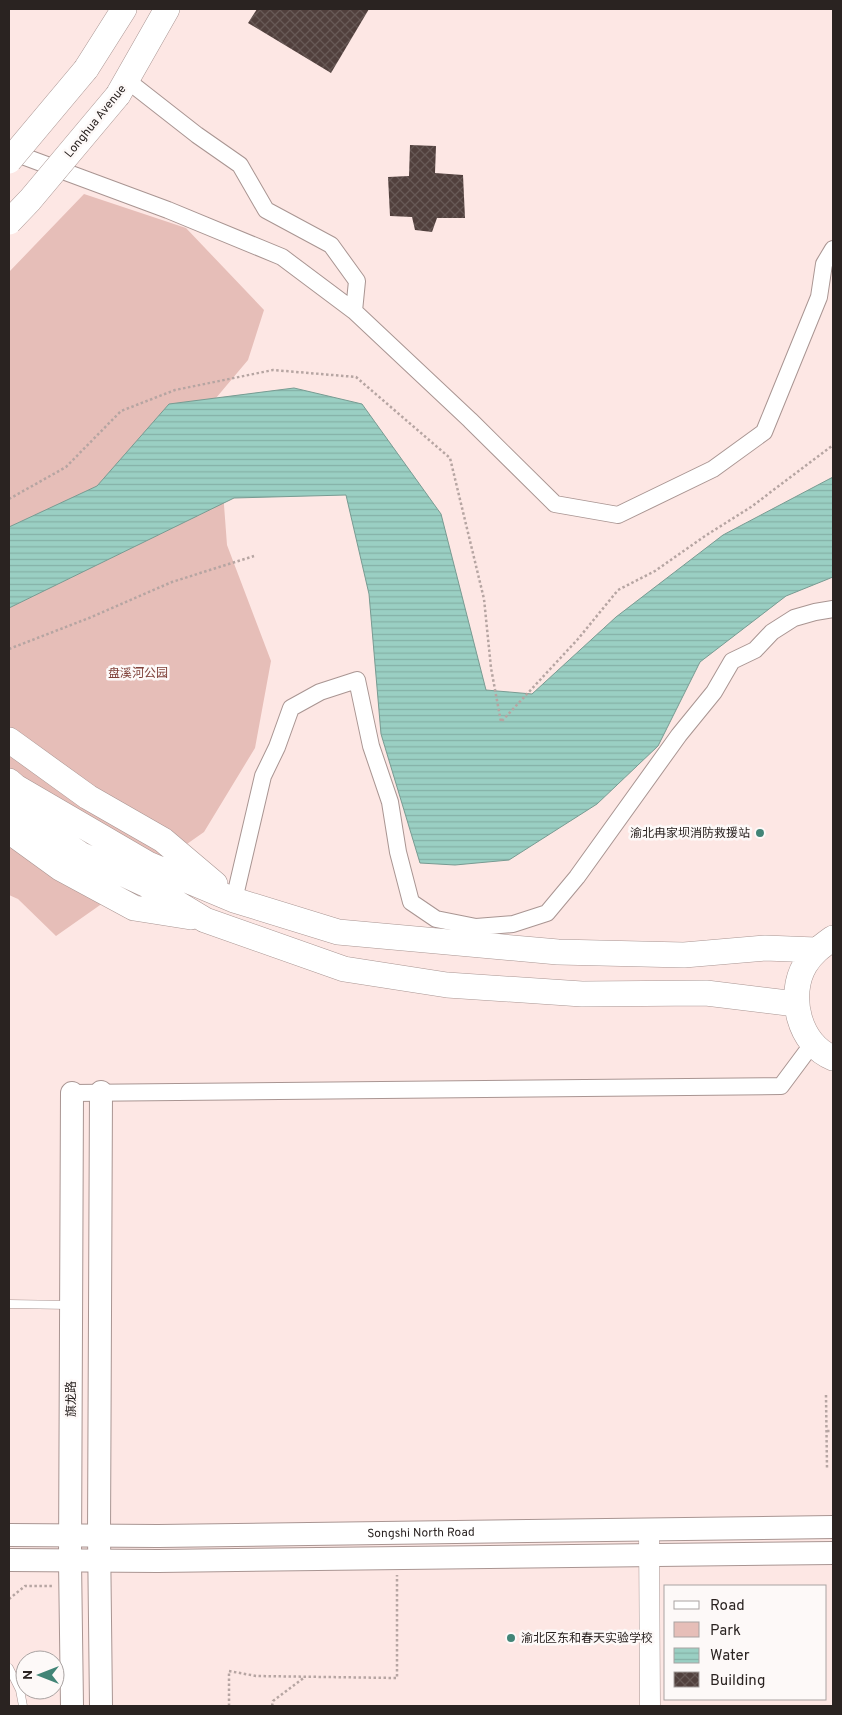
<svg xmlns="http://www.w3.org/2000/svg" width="842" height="1715" viewBox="0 0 842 1715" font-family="Overpass,'Noto Sans SC',sans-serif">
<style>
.green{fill:#e6beb8}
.water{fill:url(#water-rules);stroke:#789b92}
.building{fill:url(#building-cross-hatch)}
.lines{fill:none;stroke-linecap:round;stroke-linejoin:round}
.service-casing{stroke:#a99592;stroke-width:9}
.minor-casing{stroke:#a99592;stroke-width:18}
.tertiary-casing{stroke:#a99592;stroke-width:21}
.secondary-casing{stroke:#a99592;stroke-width:24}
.primary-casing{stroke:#a99592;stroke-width:26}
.path{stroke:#b6a5a2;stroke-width:2.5;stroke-dasharray:2.5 2.5;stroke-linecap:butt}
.service{stroke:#fff;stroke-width:8}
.minor{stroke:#fff;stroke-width:16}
.tertiary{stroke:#fff;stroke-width:20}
.secondary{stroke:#fff;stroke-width:22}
.primary{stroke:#fff;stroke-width:25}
.primary-bridge-casing{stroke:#a99592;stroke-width:26;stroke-linecap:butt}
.primary-bridge{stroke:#fff;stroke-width:25}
.poi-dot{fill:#428577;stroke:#fdf9f8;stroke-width:2}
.labels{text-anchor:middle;stroke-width:5;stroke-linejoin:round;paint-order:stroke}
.street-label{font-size:12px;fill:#2a2321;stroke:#fdf9f8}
.park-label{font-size:12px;fill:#7f4139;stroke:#fdf9f8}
.poi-label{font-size:12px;fill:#2a2321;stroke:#fdf9f8;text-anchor:end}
</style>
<defs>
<pattern id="water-rules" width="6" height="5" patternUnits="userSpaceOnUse" patternTransform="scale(1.25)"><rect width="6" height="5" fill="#9acfc3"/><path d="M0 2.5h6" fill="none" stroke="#85b1a7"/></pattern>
<pattern id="building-cross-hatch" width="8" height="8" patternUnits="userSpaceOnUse" patternTransform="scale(1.25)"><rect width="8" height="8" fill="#51403d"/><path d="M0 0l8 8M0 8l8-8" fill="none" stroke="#675956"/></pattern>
</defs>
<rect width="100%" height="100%" fill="#fde7e4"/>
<path class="green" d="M 84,194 L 186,228 L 264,310 L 248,360 L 216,398 L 227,545 L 271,661 L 255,748 L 204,832 L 56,936 L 18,899 L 9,895 L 9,272 Z"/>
<path class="water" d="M 294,388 L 362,404 L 441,514 L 486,690 L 532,694 L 616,617 L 723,535 L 833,477 L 833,577 L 786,596 L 700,662 L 658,746 L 597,804 L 509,860 L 455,865 L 420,863 L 381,734 L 369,594 L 346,495 L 234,498 L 9,608 L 9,527 L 97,486 L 169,404 Z"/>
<path class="building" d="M 257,9 L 369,9 L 331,73 L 248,23 Z
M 410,145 L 436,146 L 435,173 L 463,175 L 465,218 L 437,218 L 432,232 L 415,230 L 412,217 L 390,216 L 388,177 L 409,176 Z"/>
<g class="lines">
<defs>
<path id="service" d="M 9,1304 L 69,1305
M 9,1668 L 20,1690 L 23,1706"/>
<path id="minor" d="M 128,81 L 197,135 L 240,165 L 266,210 L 331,245 L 357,281 L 354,311
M 9,151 L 168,210 L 282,257 L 354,311 L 470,420 L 555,504 L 618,515 L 713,469 L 764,432 L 819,297 L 824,264 L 833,249
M 234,900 L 263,776 L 277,747 L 291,708 L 320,692 L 357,680 L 371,746 L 390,802 L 398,852 L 411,902 L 436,919 L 476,927 L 513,924 L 547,913 L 577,877 L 679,735 L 714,692 L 732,661 L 755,650 L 772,632 L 794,618 L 815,612 L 833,609
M 72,1093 L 781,1086 L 813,1043"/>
<path id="tertiary" d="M 649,1530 L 650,1706"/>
<g id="secondary">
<path d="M 101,1092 L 99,1535 L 101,1706"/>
<path id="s1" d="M 9,1535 L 158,1536 L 833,1527"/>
<path d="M 9,1560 L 158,1561 L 833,1553"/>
<path d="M 72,1706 L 70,1561 L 72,1093"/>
</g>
<path id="primary" d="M 86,69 L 124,9
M 118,95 L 167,9
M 9,740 L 88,797 L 163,840 L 215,884
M 9,781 L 16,787 L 148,864 L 234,900 L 338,932 L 558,952 L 684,955 L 765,948 L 816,950
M 9,803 L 23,816 L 80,854 L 147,885 L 205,920 L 344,969 L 447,985 L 582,994 L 706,993 L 796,1004
M 9,831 L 60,868 L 134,908 L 191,917
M 833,938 C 822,946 812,953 805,965 C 787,995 799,1045 833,1058"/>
</defs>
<use href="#service" class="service-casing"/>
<use href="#minor" class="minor-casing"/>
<use href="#tertiary" class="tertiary-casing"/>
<use href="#secondary" class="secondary-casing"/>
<use href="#primary" class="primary-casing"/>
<path class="path" d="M 9,499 L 66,467 L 121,411 L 175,390 L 273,370 L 356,377 L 450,458 L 484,599 L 491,668 L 501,722 L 578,639 L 618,590 L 655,571 L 705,536 L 751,507 L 833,445
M 9,649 L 89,618 L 172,582 L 254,556
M 826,1395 L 827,1468
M 827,1431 L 833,1431
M 9,1599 L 25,1586 L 52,1586
M 229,1706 L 229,1671 L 256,1676 L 397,1678 L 397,1575
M 272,1706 L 273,1701 L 305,1677"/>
<use href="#service" class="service"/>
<use href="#minor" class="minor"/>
<use href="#tertiary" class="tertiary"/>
<use href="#secondary" class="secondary"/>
<use href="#primary" class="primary"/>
<defs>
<path id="primary-bridge" d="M 9,161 L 86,69
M 9,222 L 30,200 L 118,95"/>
</defs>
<use href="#primary-bridge" class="primary-bridge-casing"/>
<use href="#primary-bridge" class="primary-bridge"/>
</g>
<g class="poi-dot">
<circle cx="760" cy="833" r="5"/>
<circle cx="511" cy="1638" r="5"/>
</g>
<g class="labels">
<g class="street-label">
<text transform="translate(95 121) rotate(-51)" y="4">Longhua Avenue</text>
<text transform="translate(71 1399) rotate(-90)" y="4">旗龙路</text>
<text dy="4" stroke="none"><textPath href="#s1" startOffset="412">Songshi North Road</textPath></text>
</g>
<g class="park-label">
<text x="138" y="677">盘溪河公园</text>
</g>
<g class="poi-label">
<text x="750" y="837">渝北冉家坝消防救援站</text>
<text x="521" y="1642" text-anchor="start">渝北区东和春天实验学校</text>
</g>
</g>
<rect width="842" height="1715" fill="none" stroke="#2a2321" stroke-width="20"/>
<rect x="664" y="1585" width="162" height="115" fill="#fdf9f8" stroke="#a9a3a2"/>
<rect x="674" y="1601" width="25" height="8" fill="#ffffff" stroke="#a9a3a2"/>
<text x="710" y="1610" font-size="15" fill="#2a2321">Road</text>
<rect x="674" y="1622" width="25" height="15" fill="#e6beb8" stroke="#a9a3a2"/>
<text x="710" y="1635" font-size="15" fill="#2a2321">Park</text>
<rect x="674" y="1648" width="25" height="15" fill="url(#water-rules)" stroke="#a9a3a2"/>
<text x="710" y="1660" font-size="15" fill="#2a2321">Water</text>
<rect x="674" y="1672" width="25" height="15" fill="url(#building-cross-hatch)" stroke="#a9a3a2"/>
<text x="710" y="1685" font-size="15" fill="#2a2321">Building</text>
<g transform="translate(40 1675) rotate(270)"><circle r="24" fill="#fdf9f8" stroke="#a9a3a2"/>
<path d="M0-4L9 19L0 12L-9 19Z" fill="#428577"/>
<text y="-8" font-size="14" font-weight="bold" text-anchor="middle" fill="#2a2321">N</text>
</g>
</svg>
